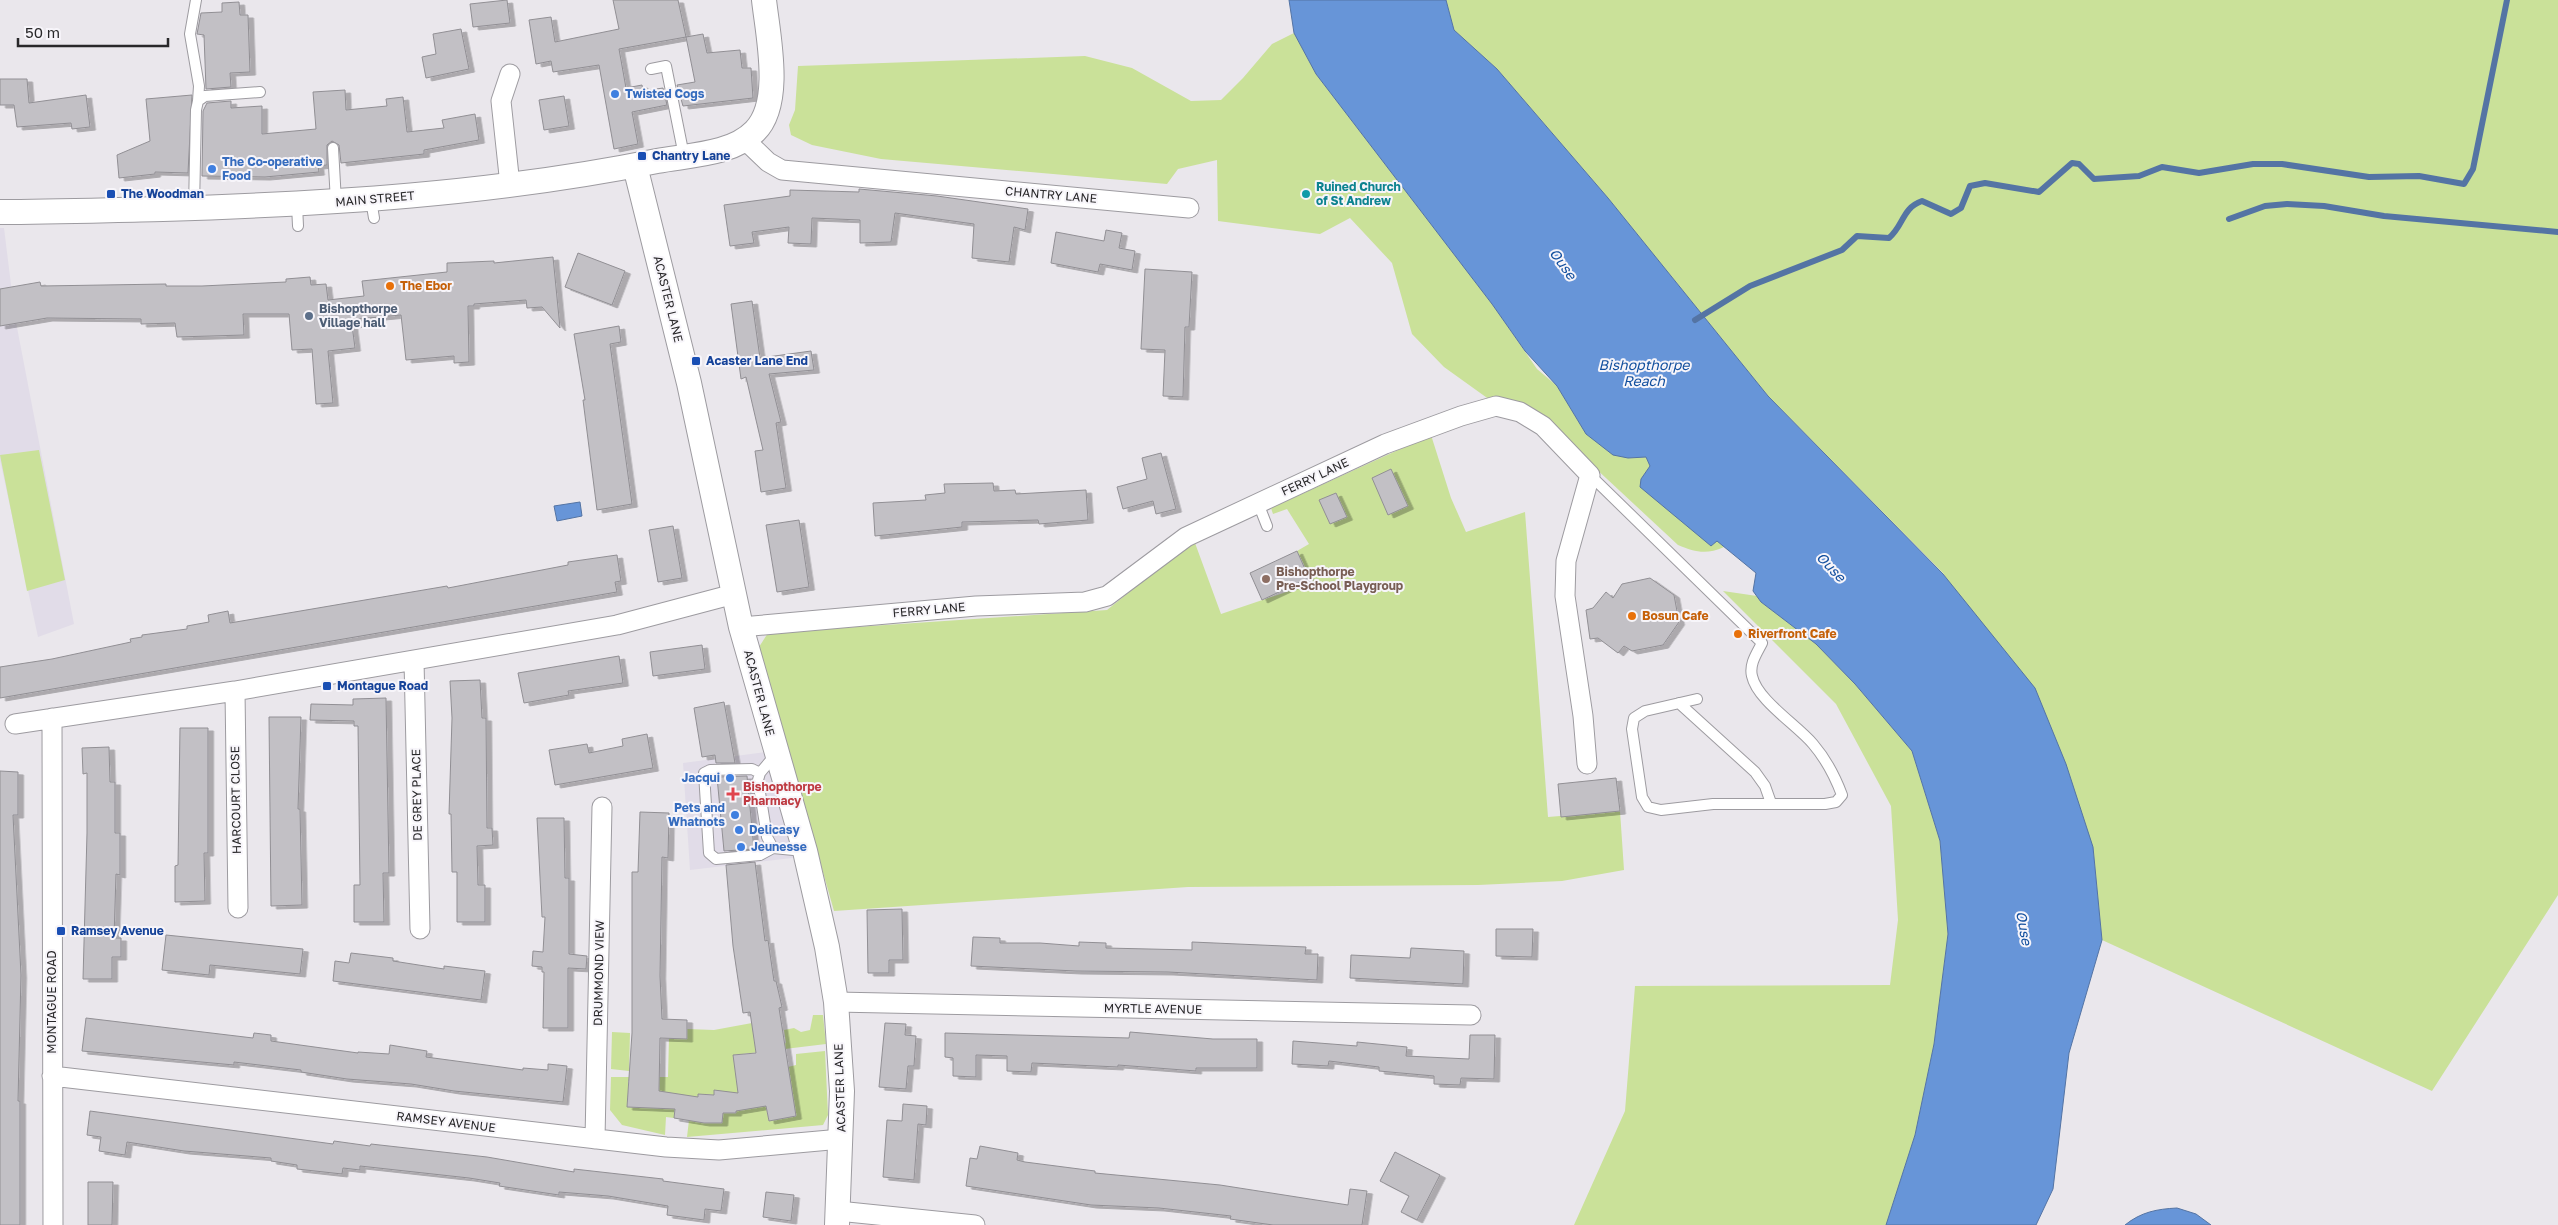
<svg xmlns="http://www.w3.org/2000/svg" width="2558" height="1225" viewBox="0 0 2558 1225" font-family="'Golos Text',sans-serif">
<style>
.built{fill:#e1dce8}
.green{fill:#cae199;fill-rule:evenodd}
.water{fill:#6795d8;stroke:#5474a4}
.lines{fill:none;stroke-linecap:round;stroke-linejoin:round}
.stream{stroke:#5474a4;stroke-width:6}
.building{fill:#c2c0c5;stroke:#918f94;filter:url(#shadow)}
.service-casing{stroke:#9d9ba0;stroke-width:12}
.minor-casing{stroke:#9d9ba0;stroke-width:21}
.tertiary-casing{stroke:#9d9ba0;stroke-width:26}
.service{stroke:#fff;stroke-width:10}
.minor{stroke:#fff;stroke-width:19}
.tertiary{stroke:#fff;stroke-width:24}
.shop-dot{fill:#3f7fe0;stroke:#f7f5fa;stroke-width:2}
.transit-dot{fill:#1a4fb4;stroke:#f7f5fa;stroke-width:2}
.culture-dot{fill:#0f9aa8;stroke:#f7f5fa;stroke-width:2}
.food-dot{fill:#e8710a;stroke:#f7f5fa;stroke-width:2}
.service-dot{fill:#5c6f8a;stroke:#f7f5fa;stroke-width:2}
.education-dot{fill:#8d6e63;stroke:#f7f5fa;stroke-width:2}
.health-dot{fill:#e0444e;stroke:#f7f5fa;stroke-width:2}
.labels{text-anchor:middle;stroke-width:4;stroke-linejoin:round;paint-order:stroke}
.shop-label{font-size:12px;font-weight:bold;fill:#366cbe;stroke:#f7f5fa;text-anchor:start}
.transit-label{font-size:12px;font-weight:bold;fill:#164399;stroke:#f7f5fa;text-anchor:start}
.culture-label{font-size:12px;font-weight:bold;fill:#0d838f;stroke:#f7f5fa;text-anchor:start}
.street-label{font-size:12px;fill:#29282a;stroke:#f7f5fa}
.food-label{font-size:12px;font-weight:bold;fill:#c56008;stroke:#f7f5fa;text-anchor:start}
.service-label{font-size:12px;font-weight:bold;fill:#4e5e75;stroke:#f7f5fa;text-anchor:start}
.education-label{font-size:12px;font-weight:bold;fill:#785e54;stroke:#f7f5fa;text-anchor:start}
.health-label{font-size:12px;font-weight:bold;fill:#be3a42;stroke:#f7f5fa;text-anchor:start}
.water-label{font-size:14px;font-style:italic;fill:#124f9e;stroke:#f7f5fa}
</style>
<defs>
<filter id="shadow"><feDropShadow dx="5.5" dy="3" stdDeviation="0" flood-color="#0004"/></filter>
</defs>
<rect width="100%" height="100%" fill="#eae7ec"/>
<path class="built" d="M 0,228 L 4,228 L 15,317 L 74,624 L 38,637 L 0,460 Z
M 788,749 L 818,855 L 690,870 L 683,763 Z"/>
<path class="green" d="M 1446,0 L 2558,0 L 2558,895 L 2432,1091 L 2102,940 L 2093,847 L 1943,573 L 1768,396 L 1608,198 L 1497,69 L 1454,30 Z
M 1294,33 L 1316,74 L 1492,304 L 1537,369 L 1557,386 L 1586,434 L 1628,458 L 1646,457 L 1650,466 L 1641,479 L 1711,546 L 1717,540 L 1724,547 C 1706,555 1695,552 1678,545 L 1535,412 L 1490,400 L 1444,367 L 1412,334 L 1392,263 L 1350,218 L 1320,234 L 1218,221 L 1217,160 L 1178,169 L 1167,184 L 881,159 L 812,145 L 791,135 L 789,125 L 795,110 L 798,66 L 1085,56 L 1132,68 L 1191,101 L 1221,100 L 1243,78 L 1272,44 Z
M 1431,435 L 1451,498 L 1466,532 L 1525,512 L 1548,817 L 1620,811 L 1624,870 L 1562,881 L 1478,885 L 1188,887 L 834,911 L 759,647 L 768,633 L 1107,610 L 1164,564 L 1195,543 L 1221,614 L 1313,583 L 1297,551 L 1309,544 L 1287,509 L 1273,514 L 1271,508 Z
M 39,450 L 65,580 L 27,591 L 0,455 Z
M 1723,591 L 1757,596 L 1761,602 L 1816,644 L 1855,684 L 1912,751 L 1940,841 L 1948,934 L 1934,1044 L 1915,1135 L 1886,1225 L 1574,1225 L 1625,1111 L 1635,986 L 1890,985 L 1898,920 L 1891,806 L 1836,704 Z
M 813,1015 L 823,1015 L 826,1044 L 734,1055 L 791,1081 L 788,1067 L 796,1065 L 796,1054 L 825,1051 L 828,1115 L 823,1125 L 687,1137 L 689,1120 L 676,1094 L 674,1118 L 666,1117 L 665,1135 L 622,1125 L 610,1110 L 611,1077 L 668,1077 L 669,1038 L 687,1038 L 687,1029 L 714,1030 L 752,1023 L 756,1049 L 786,1043 L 784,1030 L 794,1028 L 801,1032 L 810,1030 ZM 628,1081 L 659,1082 L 658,1108 L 628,1107 ZM 791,1088 L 796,1116 L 769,1121 L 766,1106 ZM 715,1090 L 725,1097 L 722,1123 L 697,1122 L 698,1094 L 714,1095 Z
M 612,1032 L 630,1033 L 629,1071 L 611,1069 Z"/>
<path class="water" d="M 1289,0 L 1446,0 L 1454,30 L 1497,69 L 1608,198 L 1768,396 L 1943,574 L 2035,688 L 2066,764 L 2093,847 L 2102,940 L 2069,1053 L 2053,1189 L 2036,1225 L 1886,1225 L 1915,1135 L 1934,1044 L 1948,934 L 1940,841 L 1912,751 L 1855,684 L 1816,644 L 1761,602 L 1753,591 L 1756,573 L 1717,541 L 1711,546 L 1640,487 L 1641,479 L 1650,466 L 1646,457 L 1628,458 L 1613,455 L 1586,434 L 1557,386 L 1525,351 L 1492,304 L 1316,74 L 1294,33 Z
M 580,502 L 582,516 L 557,521 L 554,506 Z
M 2177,1208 L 2196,1214 L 2211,1225 L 2125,1225 C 2141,1212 2157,1209 2177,1208 Z"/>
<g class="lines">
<path class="stream" d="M 2229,219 L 2265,206 L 2287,204 L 2324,206 L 2384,216 L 2558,232
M 1695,320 L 1750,286 L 1842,250 L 1857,236 L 1889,238 C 1904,225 1902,208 1922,201 L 1951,214 L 1961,208 L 1970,186 L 1985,183 L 2039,192 L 2072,163 L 2079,164 L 2094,179 L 2139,176 L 2162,167 L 2199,173 L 2253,164 L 2282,164 L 2369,177 L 2419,176 L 2464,184 L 2473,169 L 2507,0"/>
</g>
<path class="building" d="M 507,0 L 510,23 L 473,27 L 470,4 Z
M 613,0 L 678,0 L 686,37 L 619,49 L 626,88 L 642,85 L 643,91 L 663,88 L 667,105 L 632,112 L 638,144 L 614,149 L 599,65 L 553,72 L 551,61 L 536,64 L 529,20 L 551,17 L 555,42 L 619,29 Z
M 239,2 L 240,15 L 248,15 L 250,72 L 230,73 L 231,87 L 206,89 L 204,35 L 197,34 L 201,13 L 222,12 L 222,3 Z
M 461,29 L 469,69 L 426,78 L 422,57 L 436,54 L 433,34 Z
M 703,34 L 707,53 L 740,50 L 742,68 L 751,68 L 753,98 L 683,106 L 677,85 L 695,82 L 686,37 Z
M 0,79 L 27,79 L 29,103 L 86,95 L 90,127 L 72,129 L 71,123 L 17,127 L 14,105 L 0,105 Z
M 345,90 L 346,110 L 387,106 L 386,99 L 403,97 L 407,132 L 444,128 L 442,120 L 475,114 L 479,140 L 424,150 L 424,154 L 341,163 L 339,145 L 332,141 L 327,145 L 327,165 L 318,166 L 319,172 L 265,177 L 202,176 L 203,111 L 207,103 L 231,101 L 231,108 L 262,106 L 262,134 L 316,129 L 313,92 Z
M 192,95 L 188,173 L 155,172 L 155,174 L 119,178 L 117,155 L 150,141 L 146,99 Z
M 564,96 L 569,126 L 544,130 L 539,100 Z
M 859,189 L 937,196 L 1028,209 L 1025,230 L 1014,227 L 1009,262 L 972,258 L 974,224 L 895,213 L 891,242 L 860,243 L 860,220 L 812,218 L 811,244 L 788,243 L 789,227 L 752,232 L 754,243 L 730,246 L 724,205 L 790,196 L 790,190 L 859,192 Z
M 1106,230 L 1122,233 L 1119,248 L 1135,251 L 1132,270 L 1100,264 L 1098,272 L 1051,263 L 1056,232 L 1104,241 Z
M 578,253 L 625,271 L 612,305 L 565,287 Z
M 553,257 L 560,328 L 542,307 L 527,308 L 526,300 L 474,304 L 474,306 L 468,306 L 469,362 L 454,363 L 454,356 L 406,360 L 401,315 L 358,319 L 359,324 L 352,325 L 355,348 L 328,351 L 333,403 L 316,404 L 312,349 L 292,350 L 289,314 L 243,314 L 244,335 L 177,337 L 175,323 L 141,324 L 141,319 L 47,318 L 0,326 L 0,289 L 40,282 L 41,286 L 166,284 L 166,286 L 202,286 L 286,282 L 286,279 L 310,277 L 311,285 L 326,284 L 328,300 L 364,296 L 362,281 L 447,272 L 447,263 L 494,261 L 494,263 Z
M 1145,269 L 1192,272 L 1189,327 L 1185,327 L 1183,397 L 1163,396 L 1165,350 L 1141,349 Z
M 752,301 L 760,358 L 811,351 L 814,370 L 769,374 L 781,422 L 776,423 L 786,488 L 761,492 L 755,451 L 763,450 L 746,377 L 741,379 L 731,304 Z
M 619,326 L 621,342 L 610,344 L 632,504 L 597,510 L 583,400 L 585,400 L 574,334 Z
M 1161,453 L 1176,509 L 1156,514 L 1153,501 L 1123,509 L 1117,487 L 1147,479 L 1142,458 Z
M 1391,469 L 1408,506 L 1388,515 L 1372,478 Z
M 993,483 L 994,491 L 1015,490 L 1016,494 L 1086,490 L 1088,520 L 1039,524 L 1038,520 L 962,522 L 962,527 L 875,536 L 873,503 L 926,500 L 925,495 L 945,493 L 944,484 Z
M 1336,493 L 1347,517 L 1330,524 L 1319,500 Z
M 799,520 L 809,587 L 777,592 L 766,525 Z
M 673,526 L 682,578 L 658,582 L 649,530 Z
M 1297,551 L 1309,578 L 1262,600 L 1250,573 Z
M 617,555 L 621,581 L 615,582 L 617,592 L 0,698 L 0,667 L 52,659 L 131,642 L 130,639 L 142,637 L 142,635 L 187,629 L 187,626 L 209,622 L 208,615 L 228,611 L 230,623 L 447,586 L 448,588 L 568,565 L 568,562 Z
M 1650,578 L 1674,595 L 1679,622 L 1663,645 L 1632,651 L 1624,646 L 1618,653 L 1598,638 L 1590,639 L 1586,610 L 1593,608 L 1606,592 L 1613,598 L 1622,584 Z
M 702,645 L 705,669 L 653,676 L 650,652 Z
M 619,656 L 623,683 L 568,691 L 569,695 L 524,703 L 518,673 Z
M 480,680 L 482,718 L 486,718 L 487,828 L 492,828 L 493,845 L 477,846 L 478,885 L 485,885 L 485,922 L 457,922 L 457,872 L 452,872 L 451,814 L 449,814 L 452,718 L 450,681 Z
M 386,698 L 389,873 L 383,873 L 384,922 L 354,922 L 354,885 L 360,885 L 358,726 L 354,726 L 354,721 L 310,720 L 311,704 L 353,705 L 353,699 Z
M 724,702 L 735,763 L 716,763 L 715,755 L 702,757 L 694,708 Z
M 269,717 L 301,717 L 298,809 L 300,809 L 302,905 L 271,906 Z
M 180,728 L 208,728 L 208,853 L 204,853 L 205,901 L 175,902 L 175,866 L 178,865 Z
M 647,734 L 653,768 L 555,785 L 549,750 L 587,744 L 589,753 L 623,746 L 622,739 Z
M 109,747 L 110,782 L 115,782 L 115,833 L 120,833 L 120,875 L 116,874 L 114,938 L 121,938 L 121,957 L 112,957 L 112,979 L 83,979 L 87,833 L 87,773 L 83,774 L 82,748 Z
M 0,771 L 18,772 L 18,815 L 13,815 L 21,975 L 18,1101 L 20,1101 L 20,1225 L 0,1225 Z
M 747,776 L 754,849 L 724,851 L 717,777 Z
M 1616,778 L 1620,811 L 1561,817 L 1558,784 Z
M 640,812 L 669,813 L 668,858 L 662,857 L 660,976 L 662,1019 L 687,1020 L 687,1039 L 660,1038 L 659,1091 L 698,1097 L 698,1094 L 714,1095 L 714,1090 L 738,1093 L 733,1055 L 756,1053 L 750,1012 L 743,1013 L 733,946 L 726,865 L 755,862 L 765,941 L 768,940 L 774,981 L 776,981 L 782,1007 L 779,1008 L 796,1116 L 769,1121 L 766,1106 L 736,1111 L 736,1113 L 723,1113 L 722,1123 L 704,1123 L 674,1118 L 675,1109 L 627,1107 L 632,1033 L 632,872 L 638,872 Z
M 537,818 L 564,818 L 565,878 L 569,878 L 569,954 L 587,956 L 586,969 L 568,968 L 568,1028 L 543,1028 L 544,972 L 542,972 L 542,967 L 532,966 L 533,951 L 543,952 L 545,917 L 542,917 Z
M 902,909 L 903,960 L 889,960 L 889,973 L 868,973 L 867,910 Z
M 1496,929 L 1533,929 L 1532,957 L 1496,956 Z
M 166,935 L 303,949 L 300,974 L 210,965 L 209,975 L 162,970 Z
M 973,937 L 1000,938 L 1000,943 L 1040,943 L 1079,946 L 1079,942 L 1106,943 L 1106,948 L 1192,950 L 1192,942 L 1306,947 L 1305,954 L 1318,954 L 1317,980 L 1168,972 L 1076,971 L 971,966 Z
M 1411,948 L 1464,951 L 1463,984 L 1350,978 L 1351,955 L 1410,958 Z
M 351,953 L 393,958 L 393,961 L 444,969 L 444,966 L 485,971 L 481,1000 L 333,981 L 335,961 L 349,963 Z
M 86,1018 L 253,1038 L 254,1033 L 271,1035 L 271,1041 L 358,1053 L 358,1052 L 389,1054 L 390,1045 L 427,1051 L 426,1057 L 523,1070 L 523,1068 L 548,1070 L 548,1064 L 567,1066 L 563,1102 L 454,1091 L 411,1084 L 347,1079 L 301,1072 L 301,1070 L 234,1062 L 234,1065 L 82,1051 Z
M 885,1023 L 906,1024 L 905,1035 L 916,1036 L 914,1066 L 908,1066 L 906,1089 L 879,1087 Z
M 1130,1032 L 1213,1039 L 1257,1039 L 1257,1068 L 1196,1068 L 1196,1071 L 1118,1065 L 1118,1067 L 1032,1063 L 1031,1072 L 1007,1071 L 1007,1056 L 976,1055 L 976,1077 L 953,1076 L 953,1058 L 945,1057 L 945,1033 L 1129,1038 Z
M 1470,1035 L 1495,1035 L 1494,1079 L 1461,1078 L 1460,1085 L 1434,1084 L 1434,1076 L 1379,1071 L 1379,1067 L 1329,1061 L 1328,1066 L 1292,1064 L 1293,1041 L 1357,1046 L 1357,1042 L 1407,1047 L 1406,1056 L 1469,1059 Z
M 903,1104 L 927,1106 L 926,1125 L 918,1124 L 914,1180 L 883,1177 L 887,1120 L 902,1121 Z
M 90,1111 L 333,1144 L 334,1141 L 370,1146 L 371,1144 L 487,1157 L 574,1172 L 574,1169 L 663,1179 L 663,1181 L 724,1189 L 721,1211 L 705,1209 L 704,1220 L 667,1215 L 668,1206 L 608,1196 L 559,1192 L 559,1195 L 499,1186 L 500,1183 L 469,1178 L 360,1166 L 360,1170 L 343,1168 L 342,1174 L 297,1169 L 297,1165 L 271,1161 L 271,1158 L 184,1151 L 127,1142 L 125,1155 L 99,1151 L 101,1137 L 87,1135 Z
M 980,1146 L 1018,1153 L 1017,1160 L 1025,1162 L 1095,1171 L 1095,1173 L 1220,1185 L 1348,1205 L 1350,1189 L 1367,1191 L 1362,1225 L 1273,1225 L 1230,1219 L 1231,1216 L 1159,1208 L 1091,1205 L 966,1186 L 970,1158 L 977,1159 Z
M 1395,1152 L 1440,1175 L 1417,1220 L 1401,1212 L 1409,1196 L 1380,1181 Z
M 88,1182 L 113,1182 L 112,1225 L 88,1225 Z
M 766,1192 L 794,1195 L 791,1221 L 763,1217 Z"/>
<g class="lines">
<defs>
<path id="service" d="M 196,0 L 190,34 L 199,86 L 198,101
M 651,69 L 666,66 L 684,156
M 333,148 L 336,202
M 371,200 L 374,218
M 297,205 L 298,226
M 194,208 L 196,110 L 198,101 L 205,96 L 260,92
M 1590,475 L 1762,643 C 1757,653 1749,664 1752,676 C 1757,700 1797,725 1813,744 C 1825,758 1836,779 1842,795 L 1836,802 L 1825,804 L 1713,804 L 1661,810 L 1648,807 L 1642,797 L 1632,729 L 1634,718 L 1645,711 L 1697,699
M 1258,503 L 1267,526
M 1679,703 L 1755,772 L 1765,786 L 1771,803
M 776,754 L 760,773 L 758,780 L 767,837 L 773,848 L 804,851
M 760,773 L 752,769 L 710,770 L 704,773 L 709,853 L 716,859 L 760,855 L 773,848"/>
<path id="minor" d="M 745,140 L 768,162 L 782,170 L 1189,208
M 510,185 L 501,101 L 510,74
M 741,627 L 976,606 L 1085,602 L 1107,596 L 1186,537 L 1385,444 L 1461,416 L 1496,406 L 1520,412 L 1543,426 L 1590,475 L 1566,561 L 1565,596 L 1583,716 L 1587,764
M 414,660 L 420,929
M 235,691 L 238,908
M 52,718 L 53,1225
M 15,724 L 235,691 L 617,625 L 734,594
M 836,1002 L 1471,1015
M 52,1076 L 666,1147 L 719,1150 L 841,1139
M 595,1139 L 602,807
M 838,1211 L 975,1225"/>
<path id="tertiary" d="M 635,166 L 689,383 L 741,627 L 805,851 L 827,947 L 836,1002 L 842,1091 L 837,1225
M 0,212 C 54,212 109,210 163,209 C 328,204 494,194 657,161 C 688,155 732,155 755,131 C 783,103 768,36 764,0"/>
</defs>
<use href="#service" class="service-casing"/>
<use href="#minor" class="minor-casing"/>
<use href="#tertiary" class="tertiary-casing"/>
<use href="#service" class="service"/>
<use href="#minor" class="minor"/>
<use href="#tertiary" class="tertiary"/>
</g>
<g class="shop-dot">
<circle cx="615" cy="94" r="5"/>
<circle cx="212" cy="169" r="5"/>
<circle cx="730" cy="778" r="5"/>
<circle cx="735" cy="815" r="5"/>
<circle cx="739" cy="830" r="5"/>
<circle cx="741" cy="847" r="5"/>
</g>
<g class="transit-dot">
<rect x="637" y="151" width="10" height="10" rx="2.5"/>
<rect x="106" y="189" width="10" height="10" rx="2.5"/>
<rect x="691" y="356" width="10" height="10" rx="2.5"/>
<rect x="322" y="681" width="10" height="10" rx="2.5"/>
<rect x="56" y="926" width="10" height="10" rx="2.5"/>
</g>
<circle class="culture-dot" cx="1306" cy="194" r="5"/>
<g class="food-dot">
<circle cx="390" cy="286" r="5"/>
<circle cx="1632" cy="616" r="5"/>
<circle cx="1738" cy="634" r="5"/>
</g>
<circle class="service-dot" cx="309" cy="316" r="5"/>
<circle class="education-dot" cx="1266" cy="579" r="5"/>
<path class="health-dot" d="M730.5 786.5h5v5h5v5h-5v5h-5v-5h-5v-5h5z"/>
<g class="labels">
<g class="shop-label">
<text x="625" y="98">Twisted Cogs</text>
<text x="222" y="166">The Co-operative<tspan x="222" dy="14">Food</tspan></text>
<text x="720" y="782" text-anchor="end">Jacqui</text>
<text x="725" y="812" text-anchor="end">Pets and<tspan x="725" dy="14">Whatnots</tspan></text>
<text x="749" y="834">Delicasy</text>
<text x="751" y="851">Jeunesse</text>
</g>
<g class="transit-label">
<text x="652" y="160">Chantry Lane</text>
<text x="121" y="198">The Woodman</text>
<text x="706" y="365">Acaster Lane End</text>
<text x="337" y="690">Montague Road</text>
<text x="71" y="935">Ramsey Avenue</text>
</g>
<g class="culture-label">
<text x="1316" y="191">Ruined Church<tspan x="1316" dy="14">of St Andrew</tspan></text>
</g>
<g class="street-label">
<text transform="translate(1051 195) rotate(5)" y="4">CHANTRY LANE</text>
<text transform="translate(375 199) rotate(-5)" y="4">MAIN STREET</text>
<text transform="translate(668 299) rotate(76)" y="4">ACASTER LANE</text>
<text transform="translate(1315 477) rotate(-25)" y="4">FERRY LANE</text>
<text transform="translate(929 610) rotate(-5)" y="4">FERRY LANE</text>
<text transform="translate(759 693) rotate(75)" y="4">ACASTER LANE</text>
<text transform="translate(417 795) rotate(-91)" y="4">DE GREY PLACE</text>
<text transform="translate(236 800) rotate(-91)" y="4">HARCOURT CLOSE</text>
<text transform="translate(599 973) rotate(-89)" y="4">DRUMMOND VIEW</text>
<text transform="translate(52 1002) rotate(-90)" y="4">MONTAGUE ROAD</text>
<text transform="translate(1153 1009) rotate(1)" y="4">MYRTLE AVENUE</text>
<text transform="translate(840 1088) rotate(-92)" y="4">ACASTER LANE</text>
<text transform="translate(446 1122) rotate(7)" y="4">RAMSEY AVENUE</text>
</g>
<g class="food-label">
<text x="400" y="290">The Ebor</text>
<text x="1642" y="620">Bosun Cafe</text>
<text x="1748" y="638">Riverfront Cafe</text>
</g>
<g class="service-label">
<text x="319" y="313">Bishopthorpe<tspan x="319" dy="14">Village hall</tspan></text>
</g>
<g class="education-label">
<text x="1276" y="576">Bishopthorpe<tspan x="1276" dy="14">Pre-School Playgroup</tspan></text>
</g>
<g class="health-label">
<text x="743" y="791">Bishopthorpe<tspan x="743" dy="14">Pharmacy</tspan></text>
</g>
<g class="water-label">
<text transform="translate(1563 264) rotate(54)" y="5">Ouse</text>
<text x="1644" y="370">Bishopthorpe<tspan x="1644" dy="16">Reach</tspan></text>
<text transform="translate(1831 567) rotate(46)" y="5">Ouse</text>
<text transform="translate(2024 928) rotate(80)" y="5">Ouse</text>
</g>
</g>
<path d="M18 38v8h150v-8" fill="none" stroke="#29282a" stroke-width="2.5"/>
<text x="25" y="38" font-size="15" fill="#29282a" stroke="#f7f5fa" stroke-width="4" paint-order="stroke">50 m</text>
</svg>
